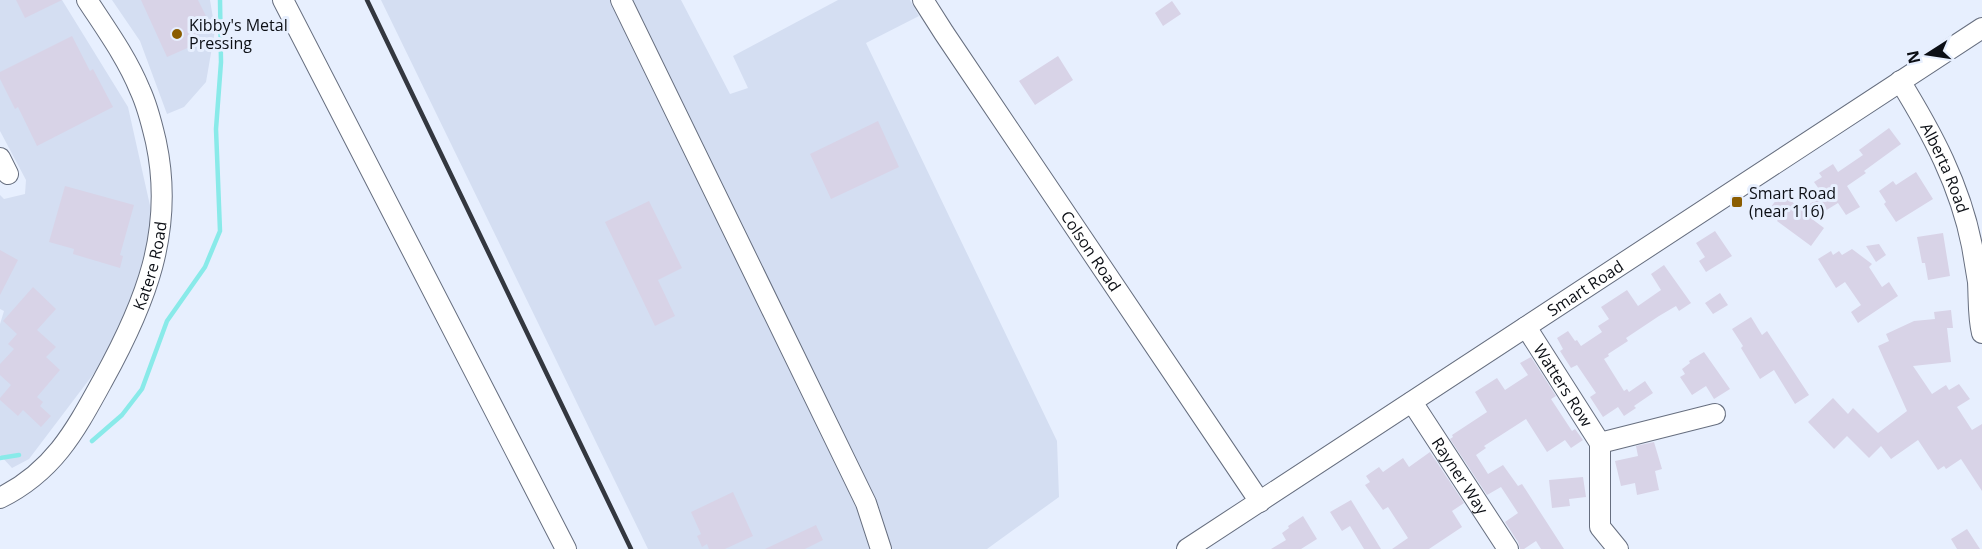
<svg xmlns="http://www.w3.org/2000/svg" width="1982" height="549" viewBox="0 0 1982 549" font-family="'Open Sans',sans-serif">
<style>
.built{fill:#d4def2}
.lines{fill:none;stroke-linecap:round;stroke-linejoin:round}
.stream{stroke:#89eae9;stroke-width:4.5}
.building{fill:#d8d3e7}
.minor-casing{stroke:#666e7f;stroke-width:22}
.minor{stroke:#fff;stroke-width:20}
.rail{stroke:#33373f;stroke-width:4.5}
.poi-dot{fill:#8b5d01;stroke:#e7effe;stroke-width:2}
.labels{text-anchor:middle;stroke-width:6;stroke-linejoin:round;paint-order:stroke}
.poi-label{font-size:16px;fill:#0c0f15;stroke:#e7effe;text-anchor:start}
.street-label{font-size:16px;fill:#0c0f15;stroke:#e7effe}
</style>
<rect width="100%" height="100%" fill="#e7effe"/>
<path class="built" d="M 0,0 L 62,0 L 128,107 L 153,219 L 132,301 L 107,356 L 29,459 L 12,468 L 0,455 L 0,324 L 4,311 L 0,309 L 0,195 L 4,199 L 25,194 L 26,180 L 0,131 Z
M 112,0 L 210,0 L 215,30 L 206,82 L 184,107 L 167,114 L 140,41 Z
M 381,0 L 681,0 L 730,94 L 748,88 L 733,56 L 838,0 L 910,0 L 919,16 L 866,43 L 1057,441 L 1059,497 L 987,549 L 648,549 Z"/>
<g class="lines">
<path class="stream" d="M 92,441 L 122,415 L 142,389 L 167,321 L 205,267 L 220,231 L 216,129 L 221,62 L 220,0
M 0,458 L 19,455"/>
</g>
<path class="building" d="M 16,0 L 62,0 L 25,18 Z
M 141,0 L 198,0 L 208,20 L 194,26 L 201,42 L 167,57 Z
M 1172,1 L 1181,14 L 1163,26 L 1155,13 Z
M 72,36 L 90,71 L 93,69 L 113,107 L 37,146 L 18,107 L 15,109 L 0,79 L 0,72 Z
M 1058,56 L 1073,80 L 1035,105 L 1019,81 Z
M 878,121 L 899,167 L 831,199 L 810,154 Z
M 1889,128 L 1901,144 L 1864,171 L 1866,173 L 1847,186 L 1860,207 L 1846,215 L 1838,203 L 1812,219 L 1824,228 L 1811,246 L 1777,221 L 1781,215 L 1770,208 L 1781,194 L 1802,209 L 1819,198 L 1814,191 L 1819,189 L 1814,182 L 1822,177 L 1819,173 L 1833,164 L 1838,172 L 1863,155 L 1859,150 Z
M 1916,172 L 1933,199 L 1896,222 L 1884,204 L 1886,202 L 1879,191 L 1893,181 L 1896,185 Z
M 65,186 L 134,205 L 120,255 L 123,256 L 120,268 L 73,254 L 74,249 L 49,242 Z
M 649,201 L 682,268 L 658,280 L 675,316 L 655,326 L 605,222 Z
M 1715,231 L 1732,256 L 1706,272 L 1699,261 L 1705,257 L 1696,243 Z
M 1943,233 L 1950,276 L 1928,280 L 1925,263 L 1922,263 L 1917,237 Z
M 1879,244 L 1886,255 L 1876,262 L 1866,246 Z
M 1852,249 L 1872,264 L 1869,267 L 1882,287 L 1889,282 L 1898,296 L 1858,323 L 1851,312 L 1861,305 L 1845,282 L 1836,288 L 1818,259 L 1831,251 L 1833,255 L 1839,251 L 1842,255 Z
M 0,250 L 18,260 L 0,295 Z
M 1664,265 L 1691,303 L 1679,311 L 1676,306 L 1659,316 L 1626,338 L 1628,341 L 1608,354 L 1609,356 L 1604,359 L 1624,391 L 1627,389 L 1629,392 L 1645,381 L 1653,393 L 1634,406 L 1636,408 L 1624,416 L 1618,407 L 1603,417 L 1590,397 L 1596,393 L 1577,365 L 1571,368 L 1560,351 L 1563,349 L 1557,338 L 1568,331 L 1575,341 L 1577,340 L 1581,346 L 1602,332 L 1598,326 L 1609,319 L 1601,307 L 1627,290 L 1638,306 L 1661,290 L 1651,274 Z
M 33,287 L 56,309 L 37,330 L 56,347 L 46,357 L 60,370 L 37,397 L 43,402 L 40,406 L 51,416 L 41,427 L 23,410 L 18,416 L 0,400 L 0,398 L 11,385 L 0,375 L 0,364 L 14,349 L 8,344 L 17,334 L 3,321 Z
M 1720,293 L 1728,305 L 1713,314 L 1705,303 Z
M 1951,310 L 1953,328 L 1947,328 L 1951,362 L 1913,366 L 1932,394 L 1946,385 L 1949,390 L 1959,384 L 1970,399 L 1957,407 L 1972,430 L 1982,424 L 1982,491 L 1961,459 L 1946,469 L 1944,466 L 1938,470 L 1918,440 L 1891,459 L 1881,446 L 1869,458 L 1847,436 L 1834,449 L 1808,422 L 1833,398 L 1848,414 L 1853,408 L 1878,433 L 1907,411 L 1878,346 L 1889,341 L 1886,334 L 1914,321 L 1935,319 L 1934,312 Z
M 1751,317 L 1762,335 L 1767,331 L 1809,395 L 1795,404 L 1774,370 L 1760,379 L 1741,348 L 1743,346 L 1732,329 Z
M 1704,352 L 1730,389 L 1714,399 L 1706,386 L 1692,395 L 1680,377 L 1685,374 L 1682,369 L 1690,363 L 1689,361 Z
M 1531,357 L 1556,396 L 1551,399 L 1572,431 L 1575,429 L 1583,440 L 1571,448 L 1565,440 L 1547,452 L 1526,419 L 1484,446 L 1486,448 L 1476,455 L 1488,474 L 1503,465 L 1518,486 L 1522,484 L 1564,549 L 1541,549 L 1536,541 L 1524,549 L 1520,549 L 1518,542 L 1505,522 L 1518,513 L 1501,487 L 1487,495 L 1450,439 L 1453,437 L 1452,435 L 1487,412 L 1475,392 L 1497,378 L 1505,390 L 1528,375 L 1520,363 Z
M 1654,442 L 1662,469 L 1655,471 L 1659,490 L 1637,495 L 1635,483 L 1621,486 L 1615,461 L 1638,456 L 1636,446 Z
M 1430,452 L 1464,503 L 1452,511 L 1462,527 L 1429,549 L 1392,549 L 1408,538 L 1388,507 L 1383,510 L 1365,485 L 1370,482 L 1366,476 L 1379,467 L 1383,472 L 1403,458 L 1409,467 Z
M 1583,477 L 1586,497 L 1569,499 L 1570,506 L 1552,508 L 1549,480 Z
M 733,492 L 753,536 L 725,549 L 709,549 L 707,544 L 702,547 L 697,536 L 701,534 L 691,512 Z
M 1351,500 L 1381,549 L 1364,549 L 1350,526 L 1342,531 L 1330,512 Z
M 1303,516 L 1317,539 L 1301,549 L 1271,549 L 1286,540 L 1282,533 L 1289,528 L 1288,526 Z
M 816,525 L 823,540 L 805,549 L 765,549 Z
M 1967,529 L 1980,549 L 1957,549 L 1951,539 Z"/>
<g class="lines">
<defs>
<g id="minor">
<path d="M 283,0 L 566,549"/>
<path d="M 621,0 L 866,503 L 881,549"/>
<path id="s1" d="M 923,0 L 944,33 L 1260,502"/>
<path id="s2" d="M 1900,81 C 1932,133 1960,185 1972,246 C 1974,258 1976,270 1978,282 C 1979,299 1978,317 1982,333"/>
<path d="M 0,158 L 8,174"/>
<path id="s3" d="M 1526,327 L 1600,443 L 1600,527 L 1618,549"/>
<path id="s4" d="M 1412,402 L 1508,549"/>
<path d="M 1600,443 L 1715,414"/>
<path id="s5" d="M 0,498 C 54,471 75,431 103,380 C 145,304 175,231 156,142 C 152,125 148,107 140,90 C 127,58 106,29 87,0"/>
<path id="s6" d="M 1187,549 L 1982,28"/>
</g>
</defs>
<use href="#minor" class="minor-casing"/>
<use href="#minor" class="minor"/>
<path class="rail" d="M 367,0 L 631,549"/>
</g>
<g class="poi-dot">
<circle cx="177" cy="34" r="6"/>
<rect x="1731" y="196" width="12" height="12" rx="3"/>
</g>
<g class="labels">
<g class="poi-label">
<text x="189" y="31">Kibby's Metal<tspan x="189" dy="18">Pressing</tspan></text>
<text x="1749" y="199">Smart Road<tspan x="1749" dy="18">(near 116)</tspan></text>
</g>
<g class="street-label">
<text dy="6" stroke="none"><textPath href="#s2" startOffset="98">Alberta Road</textPath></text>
<text dy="6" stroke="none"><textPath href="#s1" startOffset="302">Colson Road</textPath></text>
<text dy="6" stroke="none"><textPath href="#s5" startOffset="284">Katere Road</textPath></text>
<text dy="6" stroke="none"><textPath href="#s6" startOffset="476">Smart Road</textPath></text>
<text dy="6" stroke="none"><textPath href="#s3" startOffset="69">Watters Row</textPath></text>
<text dy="6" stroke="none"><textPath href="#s4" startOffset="88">Rayner Way</textPath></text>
</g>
</g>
<g transform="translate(1928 54) rotate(258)" stroke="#e7effe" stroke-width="4.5" paint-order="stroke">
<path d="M0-4.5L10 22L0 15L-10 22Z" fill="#0c0f15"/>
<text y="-9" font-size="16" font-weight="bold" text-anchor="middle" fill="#0c0f15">N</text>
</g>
</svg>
